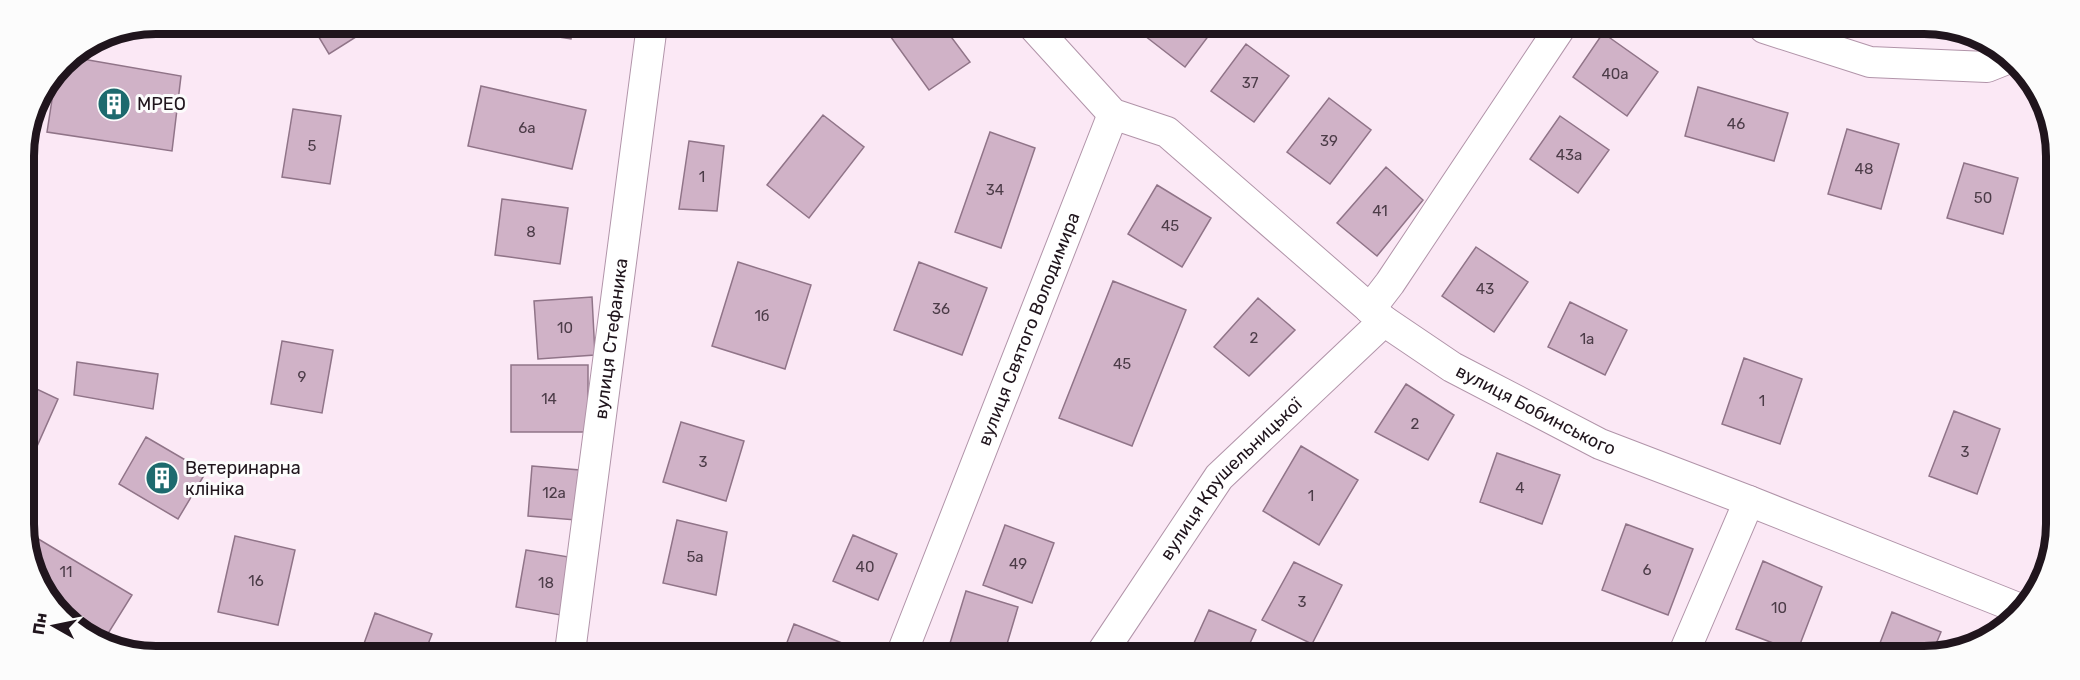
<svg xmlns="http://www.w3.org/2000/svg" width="2080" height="680" viewBox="0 0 2080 680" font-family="Rubik,sans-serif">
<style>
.building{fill:#d0b2c7;stroke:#907488;stroke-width:1.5}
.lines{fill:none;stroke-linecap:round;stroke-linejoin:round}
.minor-casing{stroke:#b194a9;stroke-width:32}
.minor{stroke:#fff;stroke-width:30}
.labels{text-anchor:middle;stroke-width:6;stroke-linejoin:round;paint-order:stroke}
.number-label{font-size:15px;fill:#4c3c48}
.poi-label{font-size:18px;fill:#20151d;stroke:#fcfcfc;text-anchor:start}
.street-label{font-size:18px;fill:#20151d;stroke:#fcfcfc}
.rim{fill:none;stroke:#20151d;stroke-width:8}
</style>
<rect width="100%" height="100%" fill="#fbe8f5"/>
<path class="building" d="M 311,24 L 367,25 L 370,28 L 329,54 Z
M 528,25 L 573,25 L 571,39 L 526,32 Z
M 883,26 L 943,26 L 970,62 L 929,90 Z
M 1138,27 L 1209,27 L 1213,30 L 1185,67 L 1136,29 Z
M 1603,33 L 1658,72 L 1627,116 L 1573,77 Z
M 1246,44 L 1289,76 L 1254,122 L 1211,91 Z
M 71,57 L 181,76 L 172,151 L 47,132 L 56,74 L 63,63 Z
M 481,86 L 586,110 L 572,169 L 468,146 Z
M 1698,87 L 1788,113 L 1774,161 L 1685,136 Z
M 1329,98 L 1371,130 L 1330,184 L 1287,152 Z
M 293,109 L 341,116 L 330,184 L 282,177 Z
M 823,115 L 864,147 L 809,218 L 767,185 Z
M 1560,116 L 1609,150 L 1578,193 L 1530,159 Z
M 1847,129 L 1899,144 L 1881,209 L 1828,194 Z
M 990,132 L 1035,148 L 1001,248 L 955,232 Z
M 689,141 L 724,146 L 717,211 L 679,209 Z
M 1964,163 L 2018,178 L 2003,234 L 1947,218 Z
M 1386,167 L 1423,200 L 1377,256 L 1337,223 Z
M 1157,185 L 1211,218 L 1182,267 L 1128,234 Z
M 502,199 L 568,208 L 560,264 L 495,255 Z
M 1476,247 L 1528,282 L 1494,332 L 1442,296 Z
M 738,262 L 811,285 L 785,369 L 712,346 Z
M 919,262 L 987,288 L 962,355 L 894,330 Z
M 1113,281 L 1186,310 L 1132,446 L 1059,418 Z
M 592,297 L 595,355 L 538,359 L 534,301 Z
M 1258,298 L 1295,330 L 1249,376 L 1214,347 Z
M 1570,302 L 1627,330 L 1605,375 L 1548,347 Z
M 282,341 L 333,350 L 322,413 L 271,404 Z
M 1744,358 L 1802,379 L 1780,444 L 1722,424 Z
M 77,362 L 158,374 L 153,409 L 74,395 Z
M 511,365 L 588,365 L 588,432 L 511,432 Z
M 26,384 L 58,399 L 30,462 L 26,461 Z
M 1406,384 L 1454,415 L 1428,460 L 1375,432 Z
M 1954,411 L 2000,429 L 1977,494 L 1929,476 Z
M 681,422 L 744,441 L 726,501 L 663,482 Z
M 146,437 L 206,472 L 178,519 L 119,484 Z
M 1301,446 L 1358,480 L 1319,545 L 1263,511 Z
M 1497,453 L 1560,475 L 1542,524 L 1480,502 Z
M 532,466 L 580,470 L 576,520 L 528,516 Z
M 677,520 L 727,532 L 716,595 L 663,583 Z
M 1626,524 L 1693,549 L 1668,615 L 1602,590 Z
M 1005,525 L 1054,543 L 1032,603 L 983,585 Z
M 30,534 L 132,595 L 104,640 L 57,611 L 26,549 L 26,539 Z
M 853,535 L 897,554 L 878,600 L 833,581 Z
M 235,536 L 295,550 L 278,625 L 218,612 Z
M 526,550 L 575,558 L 566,616 L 516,607 Z
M 1763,561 L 1822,587 L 1797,652 L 1736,629 Z
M 1294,562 L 1342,585 L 1312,644 L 1262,620 Z
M 966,591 L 1018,607 L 1004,654 L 947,653 Z
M 1209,610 L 1256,630 L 1245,654 L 1189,654 Z
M 1892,612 L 1941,632 L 1931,656 L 1875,656 Z
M 375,613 L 432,634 L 425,652 L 361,652 Z
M 794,624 L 862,651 L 861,653 L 783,653 Z
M 1976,632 L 1985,636 L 1972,640 Z"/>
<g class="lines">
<defs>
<g id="minor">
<path id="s1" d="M 1033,26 L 1113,114 L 1167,132 L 1384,321 L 1452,367 L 1600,444 L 1749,501 L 2018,608"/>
<path d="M 1764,28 L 1870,62 L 1987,67 L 2007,59"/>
<path d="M 1370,309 L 1390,283 L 1560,28"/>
<path id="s2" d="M 570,652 L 652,25"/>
<path id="s3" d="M 902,653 L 1113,114"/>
<path id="s4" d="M 1101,654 L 1219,477 L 1384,321"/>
<path d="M 1683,655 L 1749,501"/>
</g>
</defs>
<use href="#minor" class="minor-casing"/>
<use href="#minor" class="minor"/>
</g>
<defs>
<symbol id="building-disc" viewBox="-11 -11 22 22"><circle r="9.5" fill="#1d6a6e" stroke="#fcfcfc"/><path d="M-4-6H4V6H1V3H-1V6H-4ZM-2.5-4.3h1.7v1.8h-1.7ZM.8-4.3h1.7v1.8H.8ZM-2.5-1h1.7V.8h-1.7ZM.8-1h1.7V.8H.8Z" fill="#fff"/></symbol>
</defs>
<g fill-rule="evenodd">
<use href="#building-disc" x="95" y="85" width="38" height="38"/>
<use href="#building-disc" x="143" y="459" width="38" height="38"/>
</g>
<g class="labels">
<g class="number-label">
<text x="1615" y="79">40а</text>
<text x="1250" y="88">37</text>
<text x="1736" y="129">46</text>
<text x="527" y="133">6а</text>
<text x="1329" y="146">39</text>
<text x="312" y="151">5</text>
<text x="1569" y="160">43а</text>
<text x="1864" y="174">48</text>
<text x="702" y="182">1</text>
<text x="995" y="195">34</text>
<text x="1983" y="203">50</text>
<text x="1380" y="216">41</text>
<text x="1170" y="231">45</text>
<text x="531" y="237">8</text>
<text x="1485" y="294">43</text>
<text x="941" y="314">36</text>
<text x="762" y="321">1б</text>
<text x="565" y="333">10</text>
<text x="1254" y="343">2</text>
<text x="1587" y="344">1а</text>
<text x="1122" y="369">45</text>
<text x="302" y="382">9</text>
<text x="549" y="404">14</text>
<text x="1762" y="406">1</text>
<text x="1415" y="429">2</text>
<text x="1965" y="457">3</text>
<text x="703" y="467">3</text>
<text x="1520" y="493">4</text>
<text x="554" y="498">12а</text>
<text x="1311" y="501">1</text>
<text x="695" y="562">5а</text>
<text x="1018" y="569">49</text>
<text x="865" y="572">40</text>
<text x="1647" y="575">6</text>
<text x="66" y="577">11</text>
<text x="256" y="586">16</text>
<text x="546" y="588">18</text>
<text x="1302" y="607">3</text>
<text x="1779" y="613">10</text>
</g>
<g class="poi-label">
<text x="137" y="110">МРЕО</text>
<text x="185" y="474">Ветеринарна<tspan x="185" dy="21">клініка</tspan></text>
</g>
<g class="street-label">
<text dy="6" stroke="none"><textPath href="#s3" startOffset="348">вулиця Святого Володимира</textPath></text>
<text dy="6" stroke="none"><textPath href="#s2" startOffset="316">вулиця Стефаника</textPath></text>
<text dy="6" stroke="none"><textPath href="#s1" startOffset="640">вулиця Бобинського</textPath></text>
<text dy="6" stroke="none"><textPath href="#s4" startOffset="219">вулиця Крушельницької</textPath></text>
</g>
</g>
<path d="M0 0H2080V680H0ZM156 34H1924A122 122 0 0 1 2046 156V524A122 122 0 0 1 1924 646H156A122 122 0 0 1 34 524V156A122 122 0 0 1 156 34Z" fill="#fcfcfc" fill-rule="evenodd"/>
<path class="rim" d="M156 34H1924A122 122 0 0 1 2046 156V524A122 122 0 0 1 1924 646H156A122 122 0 0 1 34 524V156A122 122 0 0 1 156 34Z"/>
<g transform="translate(54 626) rotate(279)" stroke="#fcfcfc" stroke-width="4.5" paint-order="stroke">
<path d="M0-4.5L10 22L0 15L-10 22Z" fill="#20151d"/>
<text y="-9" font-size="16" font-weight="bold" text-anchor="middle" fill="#20151d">Пн</text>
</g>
</svg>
